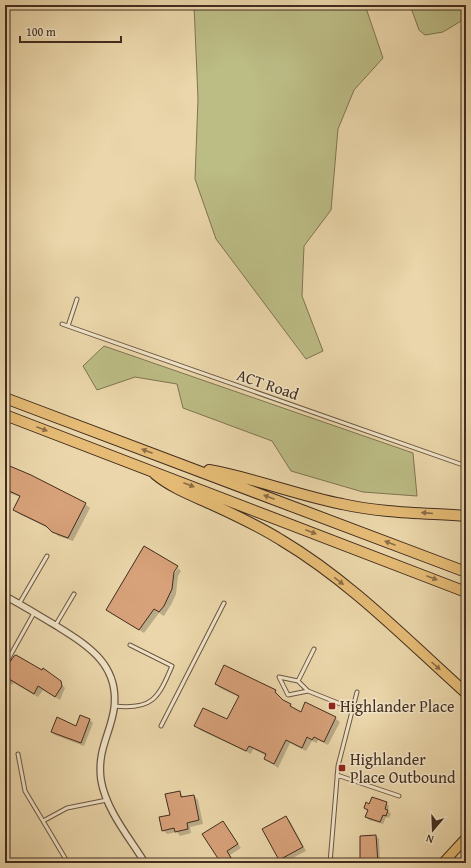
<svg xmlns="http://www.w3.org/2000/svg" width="471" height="868" viewBox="0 0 471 868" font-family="'Gentium Book Plus',serif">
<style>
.green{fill:#bcbc85;stroke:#7f7452}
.shadow{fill:#0003}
.building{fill:#d7a179;stroke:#422d1f}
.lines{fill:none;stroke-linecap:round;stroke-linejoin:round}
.service-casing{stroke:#6c5742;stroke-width:5}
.minor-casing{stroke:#6c5742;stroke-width:8}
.primary-casing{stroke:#422d1f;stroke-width:11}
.motorway-casing{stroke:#422d1f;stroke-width:12}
.service{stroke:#f1e4c8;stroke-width:3}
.minor{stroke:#f1e4c8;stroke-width:5.5}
.primary{stroke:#e5bb75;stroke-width:9}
.motorway{stroke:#e5bb75;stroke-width:10}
.oneway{fill:#8b6d46}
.poi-dot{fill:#8f2418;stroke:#f1e4c8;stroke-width:1.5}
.labels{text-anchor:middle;stroke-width:3;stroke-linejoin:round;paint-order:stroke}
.street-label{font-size:16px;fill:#422d1f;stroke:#f1e4c8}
.poi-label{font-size:16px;fill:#422d1f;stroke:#f1e4c8;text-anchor:start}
</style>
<rect width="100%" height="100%" fill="#ead6aa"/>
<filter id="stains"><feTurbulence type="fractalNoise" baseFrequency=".005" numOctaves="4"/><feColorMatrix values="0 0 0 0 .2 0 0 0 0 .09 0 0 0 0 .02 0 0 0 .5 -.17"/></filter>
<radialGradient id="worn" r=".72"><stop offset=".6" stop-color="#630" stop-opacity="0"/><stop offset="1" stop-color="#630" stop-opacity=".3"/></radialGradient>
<path class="green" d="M 194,5 L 365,5 L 383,58 L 354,90 L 338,129 L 331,210 L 304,246 L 302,296 L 323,351 L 306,359 L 216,239 L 195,179 L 198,99 Z
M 410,5 L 466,5 L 466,18 L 443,32 L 425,35 L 419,30 Z
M 104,346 L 413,453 L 417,496 L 363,492 L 291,471 L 272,441 L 183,408 L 177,384 L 135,377 L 97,390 L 83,366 Z"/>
<path class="shadow" d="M 5,465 L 85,504 L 90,508 L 73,541 L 58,536 L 52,530 L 19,514 L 15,510 L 21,497 L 5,492 Z
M 178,568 L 181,571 L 178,576 L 176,594 L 172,603 L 164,616 L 159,613 L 144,633 L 107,610 L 173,576 Z
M 15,656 L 19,657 L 61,684 L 65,688 L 60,700 L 43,690 L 38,697 L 14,683 L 12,685 L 8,682 L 5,679 L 5,671 Z
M 216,684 L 275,691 L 283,701 L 301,713 L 335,718 L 340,722 L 328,745 L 318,740 L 317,743 L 312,741 L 306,751 L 290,743 L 278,768 L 265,759 L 267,756 L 253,749 L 251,754 L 200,730 L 196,726 L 228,721 L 239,697 L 220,688 Z
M 90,720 L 93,723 L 84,746 L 55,735 L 52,732 L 77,727 Z
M 180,792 L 184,798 L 194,796 L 198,800 L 203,824 L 190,827 L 191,833 L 180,836 L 177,832 L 167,834 L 163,830 L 171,816 Z
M 386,803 L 389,806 L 388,811 L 391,814 L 389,818 L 386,817 L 383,824 L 369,820 L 366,817 L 368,812 L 365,808 L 370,805 Z
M 286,817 L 290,821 L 306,851 L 283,863 L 280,859 Z
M 223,822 L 241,848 L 230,855 L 235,863 L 221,863 Z
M 376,836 L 379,839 L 380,863 L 362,863 Z"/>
<path class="building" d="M 5,464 L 31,475 L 86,503 L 68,538 L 52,532 L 46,526 L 13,510 L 20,496 L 5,489 Z
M 144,546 L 178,566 L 174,572 L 172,589 L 164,606 L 159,612 L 154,609 L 139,630 L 106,610 Z
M 16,655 L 42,670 L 43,668 L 61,681 L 62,686 L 55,697 L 38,686 L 34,694 L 9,679 L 5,686 L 5,669 L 14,656 Z
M 224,665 L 276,690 L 275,692 L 283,700 L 291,704 L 290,706 L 301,712 L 305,702 L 336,717 L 324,742 L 314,737 L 312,740 L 307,737 L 302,748 L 286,740 L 274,764 L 264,759 L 266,754 L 249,746 L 246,751 L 194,726 L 203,708 L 227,719 L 239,696 L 215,684 Z
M 80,715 L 90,719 L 81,743 L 51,732 L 57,717 L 76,726 Z
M 180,791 L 181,797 L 194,795 L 199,820 L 187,823 L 188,829 L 175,832 L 174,828 L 162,831 L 159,817 L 170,815 L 165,794 Z
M 372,797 L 387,802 L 385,809 L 388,810 L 386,816 L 383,815 L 380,822 L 365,817 L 368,810 L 364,808 L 366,802 L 369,804 Z
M 286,816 L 303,847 L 279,860 L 262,829 Z
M 223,821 L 238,844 L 227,851 L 234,863 L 221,863 L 202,834 Z
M 376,835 L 378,863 L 362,863 L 360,861 L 360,836 Z"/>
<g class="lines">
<defs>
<path id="service" d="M 62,324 L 466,466
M 68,326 L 77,299
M 19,604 L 47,556
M 55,626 L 74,594
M 314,649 L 298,681 L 279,677 L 288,695 L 308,691 L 353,709
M 5,665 L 34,613
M 298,681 L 308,691
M 114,706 C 152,710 158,699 172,666 L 130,645
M 161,726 L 224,603
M 18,754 L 25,791 L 43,821 L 67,808 L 107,800
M 337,775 L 399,796
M 43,821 L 68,863
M 330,863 L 338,766 L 357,692"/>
<path id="minor" d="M 5,596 C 22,605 38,615 55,625 C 87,645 120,664 114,709 C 110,735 97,750 101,780 C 106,810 129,837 145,863"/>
<path id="primary" d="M 443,863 L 466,838
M 463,863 L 466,860"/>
<path id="motorway" d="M 5,398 L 466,572
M 5,415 L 466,592
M 209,470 C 254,478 297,495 342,504 C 382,513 425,513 466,516
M 155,474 C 172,488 191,495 211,504 C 235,515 259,526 281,540 C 350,581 407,640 466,693"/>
</defs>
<use href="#service" class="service-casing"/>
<use href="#minor" class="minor-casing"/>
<use href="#primary" class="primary-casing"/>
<use href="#motorway" class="motorway-casing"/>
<use href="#service" class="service"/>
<use href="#minor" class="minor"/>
<use href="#primary" class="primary"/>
<use href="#motorway" class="motorway"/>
</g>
<defs><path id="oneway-solid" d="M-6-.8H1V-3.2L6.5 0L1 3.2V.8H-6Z"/></defs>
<g class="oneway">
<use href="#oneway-solid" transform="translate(42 429) rotate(21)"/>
<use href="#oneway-solid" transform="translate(147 451) rotate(-159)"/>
<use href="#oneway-solid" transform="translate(189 485) rotate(21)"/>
<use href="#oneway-solid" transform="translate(269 497) rotate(-159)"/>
<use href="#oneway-solid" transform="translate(427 513) rotate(-175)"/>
<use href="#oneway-solid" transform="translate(311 532) rotate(21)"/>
<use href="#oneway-solid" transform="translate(390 543) rotate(-159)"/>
<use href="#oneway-solid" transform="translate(432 578) rotate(21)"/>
<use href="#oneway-solid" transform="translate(339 581) rotate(38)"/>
<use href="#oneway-solid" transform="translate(436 666) rotate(42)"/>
</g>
<g class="poi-dot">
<rect x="328" y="702" width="8" height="8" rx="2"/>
<rect x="338" y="764" width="8" height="8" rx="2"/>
</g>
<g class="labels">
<g class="street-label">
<text transform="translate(268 384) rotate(19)" y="6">ACT Road</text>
</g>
<g class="poi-label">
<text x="340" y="712">Highlander Place</text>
<text x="350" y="765">Highlander<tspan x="350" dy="18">Place Outbound</tspan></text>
</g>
</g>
<rect width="471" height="868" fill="none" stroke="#ead6aa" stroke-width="20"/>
<rect x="6" y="6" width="459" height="856" fill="none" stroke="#422d1f" stroke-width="2"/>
<rect x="10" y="10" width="451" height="848" fill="none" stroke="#422d1f"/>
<g transform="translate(433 830) rotate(199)" stroke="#f1e4c8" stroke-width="3" paint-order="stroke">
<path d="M0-3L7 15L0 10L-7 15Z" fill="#422d1f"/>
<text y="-6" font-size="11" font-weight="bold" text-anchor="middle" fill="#422d1f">N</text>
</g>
<path d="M20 36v6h101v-6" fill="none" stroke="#422d1f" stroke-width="2"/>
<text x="26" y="36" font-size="12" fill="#422d1f" stroke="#f1e4c8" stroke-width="3" paint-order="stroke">100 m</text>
<rect width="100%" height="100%" filter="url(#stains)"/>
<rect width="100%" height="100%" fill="url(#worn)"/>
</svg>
